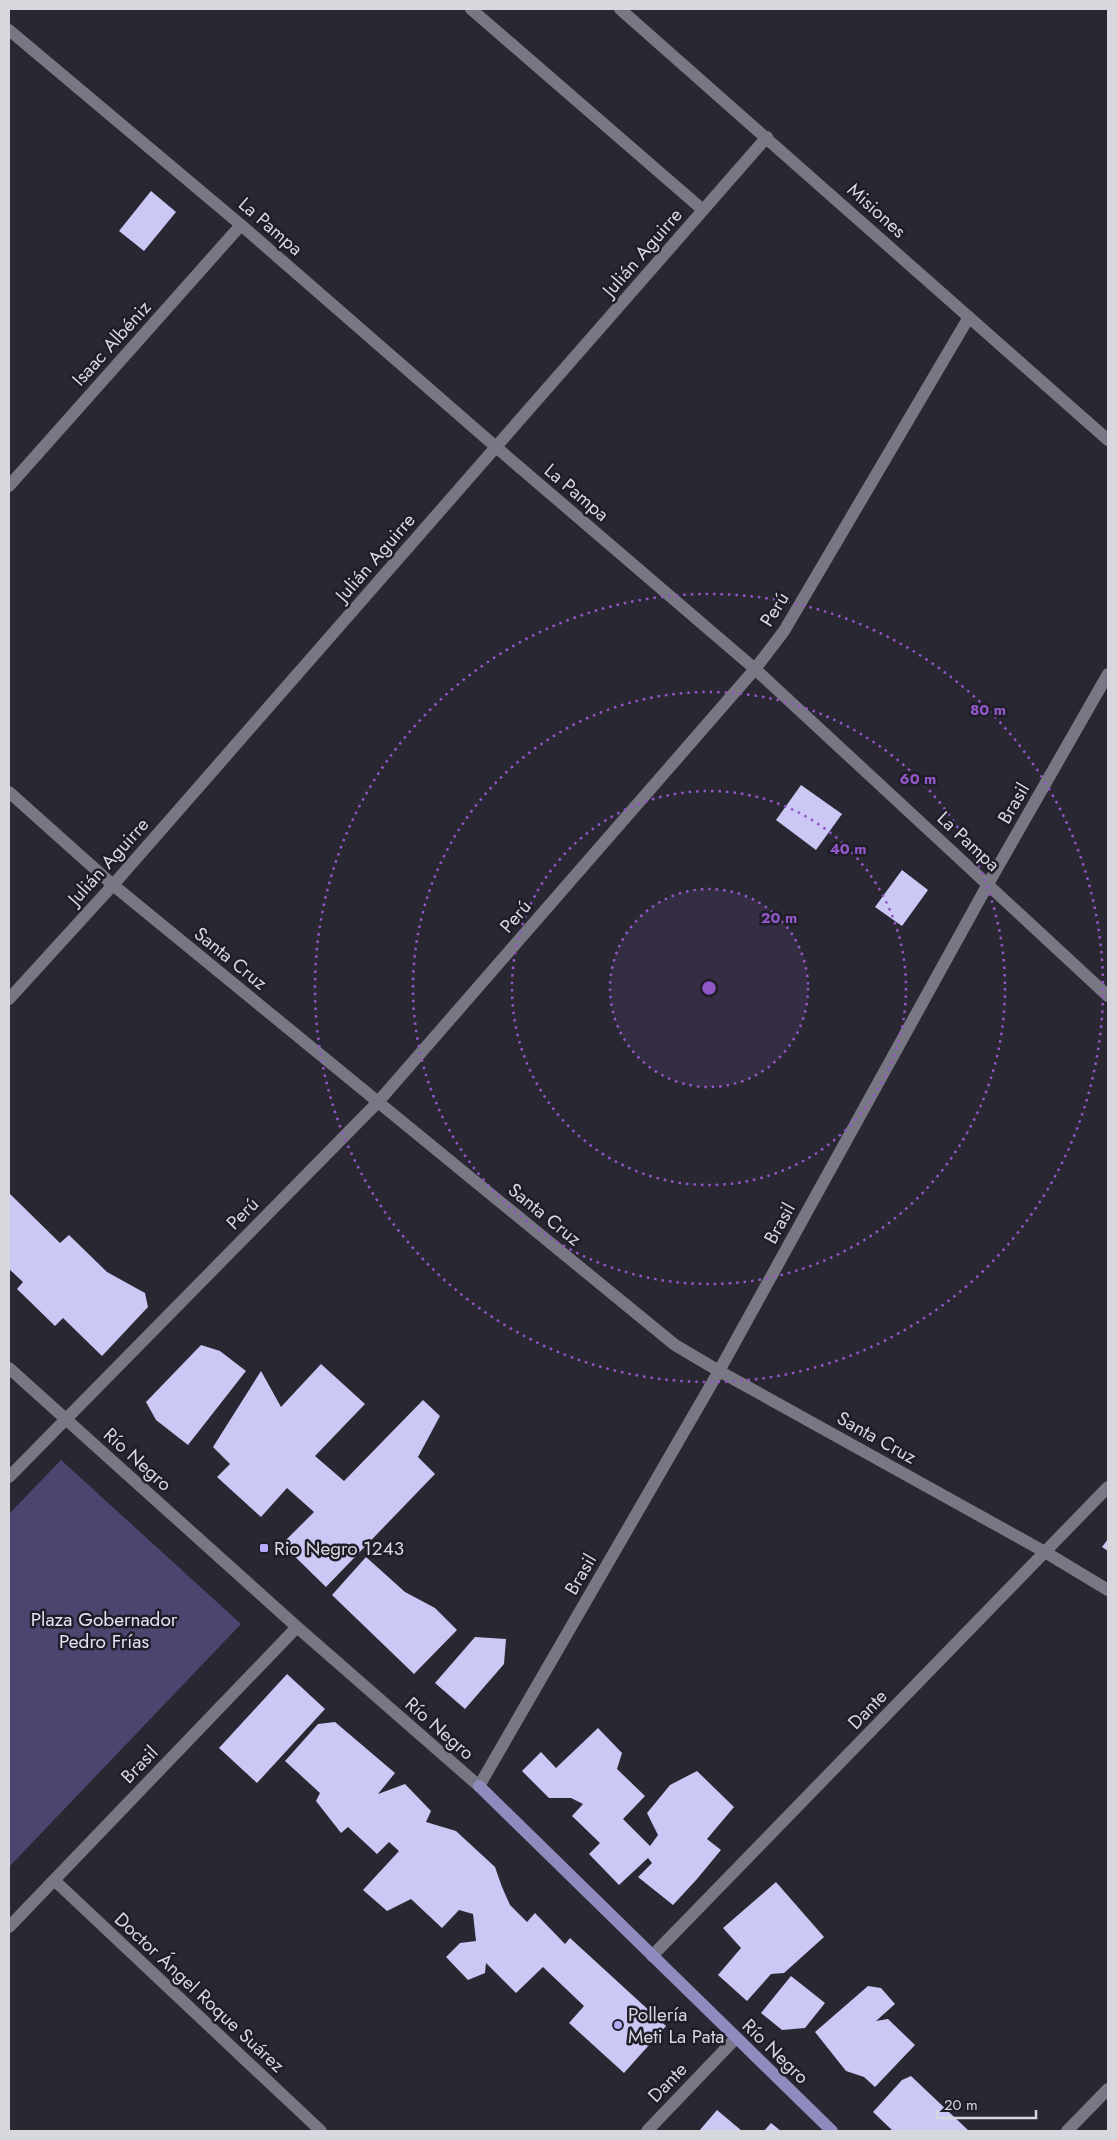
<svg xmlns="http://www.w3.org/2000/svg" width="1117" height="2140" viewBox="0 0 1117 2140" font-family="Jost,sans-serif">
<style>
.green{fill:#4b4670}
.building{fill:#cbc8f6}
.lines{fill:none;stroke-linecap:round;stroke-linejoin:round}
.minor{stroke:#787784;stroke-width:12}
.major{stroke:#908bbe;stroke-width:12}
.ring{fill:none;stroke:#9257c7;stroke-width:2.5;stroke-dasharray:2.5 5}
.poi-dot{fill:#b4acf9;stroke:#1e1d28;stroke-width:2}
.labels{text-anchor:middle;stroke-width:5;stroke-linejoin:round;paint-order:stroke}
.street-label{font-size:19px;fill:#d7d7de;stroke:#1e1d28}
.poi-label{font-size:19px;fill:#d7d7de;stroke:#1e1d28;text-anchor:start}
.park-label{font-size:19px;fill:#e3e2f6;stroke:#1e1d28}
.centre{fill:#9257c7;stroke:#1e1d28;stroke-width:2.5}
.ring-label{font-size:15px;text-anchor:middle;font-weight:bold;fill:#9257c7;stroke:#1e1d28;stroke-width:5;stroke-linejoin:round;paint-order:stroke}
</style>
<rect width="100%" height="100%" fill="#282732"/>
<path class="green" d="M 61,1460 L 241,1624 L 9,1867 L 9,1514 Z"/>
<path class="building" d="M 151,191 L 176,212 L 144,251 L 119,231 Z
M 801,785 L 842,814 L 816,850 L 776,820 Z
M 902,870 L 928,890 L 902,926 L 875,907 Z
M 9,1193 L 60,1243 L 69,1235 L 107,1272 L 145,1293 L 148,1307 L 102,1356 L 63,1318 L 55,1326 L 17,1289 L 23,1282 L 9,1269 Z
M 201,1345 L 220,1351 L 246,1371 L 188,1445 L 156,1420 L 146,1402 Z
M 321,1364 L 365,1404 L 315,1456 L 344,1481 L 423,1400 L 440,1416 L 418,1457 L 435,1474 L 326,1587 L 282,1544 L 314,1512 L 287,1488 L 261,1517 L 217,1477 L 230,1464 L 213,1447 L 261,1371 L 281,1407 Z
M 1108,1539 L 1108,1551 L 1102,1547 Z
M 366,1557 L 405,1592 L 435,1608 L 457,1630 L 414,1674 L 332,1595 Z
M 475,1637 L 506,1639 L 504,1664 L 465,1709 L 435,1683 Z
M 287,1674 L 325,1709 L 257,1783 L 219,1748 Z
M 335,1722 L 395,1773 L 378,1794 L 405,1784 L 431,1811 L 426,1822 L 456,1831 L 495,1867 L 502,1887 L 510,1905 L 527,1922 L 535,1913 L 565,1944 L 570,1938 L 666,2026 L 624,2073 L 569,2023 L 584,2006 L 543,1967 L 516,1993 L 486,1963 L 485,1973 L 468,1980 L 446,1957 L 460,1943 L 476,1941 L 473,1914 L 459,1910 L 442,1928 L 411,1899 L 387,1911 L 363,1890 L 399,1851 L 389,1842 L 377,1854 L 348,1827 L 341,1833 L 316,1801 L 320,1793 L 285,1761 L 318,1724 Z
M 598,1728 L 622,1753 L 617,1769 L 645,1796 L 623,1819 L 650,1846 L 658,1835 L 647,1813 L 670,1785 L 697,1771 L 734,1807 L 707,1839 L 721,1850 L 697,1879 L 673,1905 L 638,1877 L 652,1863 L 648,1858 L 619,1885 L 589,1854 L 600,1843 L 572,1816 L 583,1804 L 571,1798 L 549,1798 L 522,1771 L 541,1752 L 556,1768 Z
M 776,1882 L 824,1937 L 784,1973 L 771,1974 L 747,2001 L 718,1975 L 741,1948 L 723,1928 Z
M 791,1976 L 825,2003 L 805,2028 L 782,2030 L 761,2013 Z
M 868,1986 L 881,1988 L 895,2004 L 876,2021 L 888,2019 L 915,2045 L 875,2087 L 864,2077 L 846,2071 L 815,2032 Z
M 911,2076 L 969,2131 L 893,2131 L 873,2112 L 902,2080 Z
M 717,2110 L 742,2131 L 699,2131 Z
M 771,2123 L 781,2131 L 764,2131 Z"/>
<g class="lines">
<path class="minor" d="M 471,9 L 703,210
M 620,9 L 1108,440
M 9,30 L 241,225 L 496,447 L 755,669 L 1108,996
M 9,486 L 241,225
M 9,792 L 113,885 L 675,1345 L 719,1371 L 1045,1552 L 1108,1590
M 9,999 L 113,885 L 767,137
M 9,1368 L 297,1627 L 479,1786 L 719,1371 L 988,884 L 1108,674
M 9,1477 L 378,1102 L 755,669 L 784,631 L 969,317
M 54,1880 L 321,2131
M 9,1927 L 297,1627
M 652,1956 L 1108,1487
M 647,2131 L 736,2038
M 1067,2131 L 1108,2089"/>
<path class="major" d="M 479,1786 L 832,2131"/>
</g>
<circle cx="709" cy="988" r="99" fill="#9257c7" fill-opacity=".12"/>
<g class="ring">
<circle cx="709" cy="988" r="99"/>
<circle cx="709" cy="988" r="197"/>
<circle cx="709" cy="988" r="296"/>
<circle cx="709" cy="988" r="394"/>
</g>
<g class="poi-dot">
<rect x="259" y="1543" width="10" height="10" rx="2.5"/>
<circle cx="618" cy="2025" r="5"/>
</g>
<g class="labels">
<g class="street-label">
<text transform="translate(877 210) rotate(42)" y="7">Misiones</text>
<text transform="translate(271 226) rotate(41)" y="7">La Pampa</text>
<text transform="translate(642 252) rotate(-49)" y="7">Julián Aguirre</text>
<text transform="translate(111 343) rotate(-48)" y="7">Isaac Albéniz</text>
<text transform="translate(577 492) rotate(40)" y="7">La Pampa</text>
<text transform="translate(375 557) rotate(-49)" y="7">Julián Aguirre</text>
<text transform="translate(774 609) rotate(-58)" y="7">Perú</text>
<text transform="translate(1013 803) rotate(-60)" y="7">Brasil</text>
<text transform="translate(969 841) rotate(43)" y="7">La Pampa</text>
<text transform="translate(108 861) rotate(-48)" y="7">Julián Aguirre</text>
<text transform="translate(515 916) rotate(-49)" y="7">Perú</text>
<text transform="translate(231 958) rotate(39)" y="7">Santa Cruz</text>
<text transform="translate(242 1213) rotate(-45)" y="7">Perú</text>
<text transform="translate(545 1214) rotate(39)" y="7">Santa Cruz</text>
<text transform="translate(779 1223) rotate(-61)" y="7">Brasil</text>
<text transform="translate(877 1437) rotate(29)" y="7">Santa Cruz</text>
<text transform="translate(138 1459) rotate(42)" y="7">Río Negro</text>
<text transform="translate(580 1574) rotate(-60)" y="7">Brasil</text>
<text transform="translate(867 1709) rotate(-46)" y="7">Dante</text>
<text transform="translate(440 1728) rotate(41)" y="7">Río Negro</text>
<text transform="translate(139 1764) rotate(-46)" y="7">Brasil</text>
<text transform="translate(200 1992) rotate(43)" y="7">Doctor Ángel Roque Suárez</text>
<text transform="translate(776 2051) rotate(44)" y="7">Río Negro</text>
<text transform="translate(667 2082) rotate(-46)" y="7">Dante</text>
</g>
<g class="poi-label">
<text x="274" y="1555">Rio Negro 1243</text>
<text x="628" y="2021">Pollería<tspan x="628" dy="22">Meti La Pata</tspan></text>
</g>
<g class="park-label">
<text x="104" y="1626">Plaza Gobernador<tspan x="104" dy="22">Pedro Frías</tspan></text>
</g>
</g>
<circle cx="709" cy="988" r="8" class="centre"/>
<g class="ring-label">
<text x="988" y="715">80 m</text>
<text x="918" y="784">60 m</text>
<text x="848" y="854">40 m</text>
<text x="779" y="923">20 m</text>
</g>
<rect width="1117" height="2140" fill="none" stroke="#d7d7de" stroke-width="20"/>
<path d="M937 2110v8h99v-8" fill="none" stroke="#d7d7de" stroke-width="2.5"/>
<text x="944" y="2110" font-size="15" fill="#d7d7de" stroke="#1e1d28" stroke-width="4" paint-order="stroke">20 m</text>
</svg>
